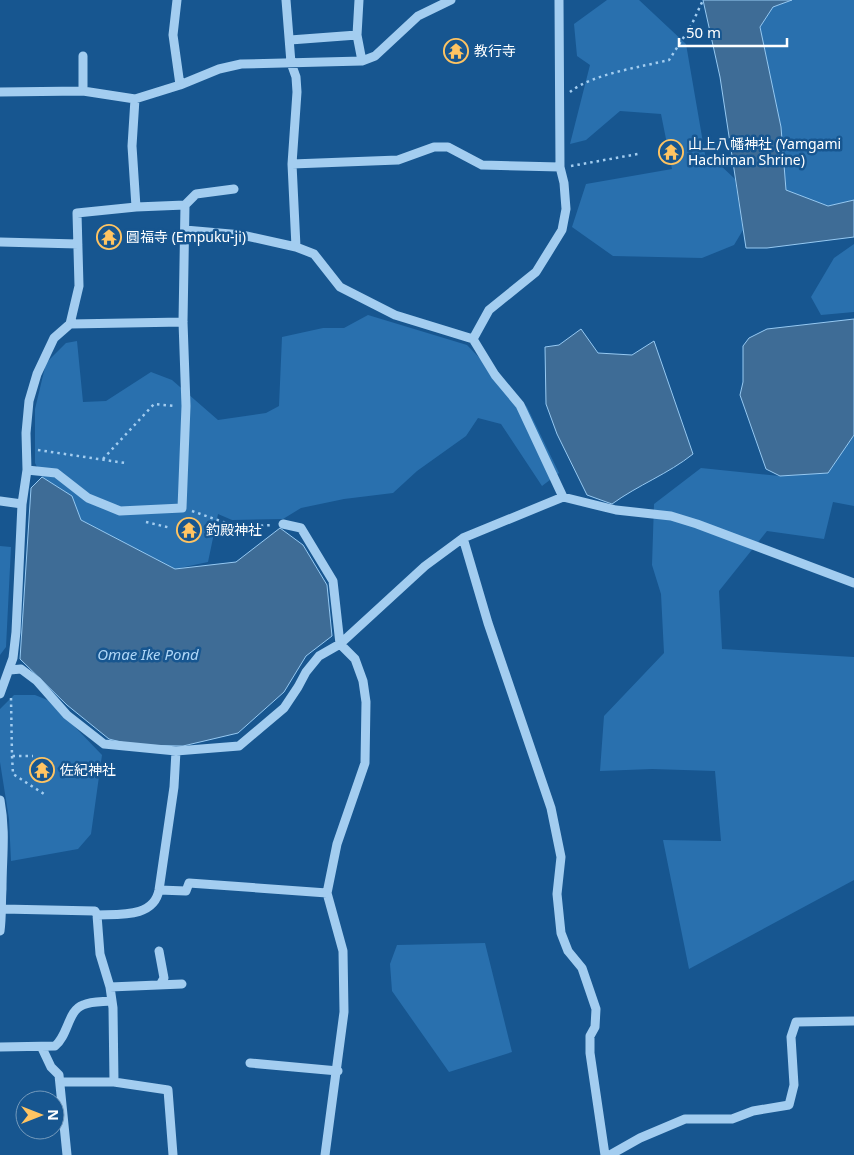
<svg xmlns="http://www.w3.org/2000/svg" width="854" height="1155" viewBox="0 0 854 1155" font-family="'Noto Sans','Noto Sans JP',sans-serif">
<style>
.green{fill:#2970ae}
.water{fill:#3e6c96;stroke:#96c9f2}
.lines{fill:none;stroke-linecap:round;stroke-linejoin:round}
.path{stroke:#a3cdf0;stroke-width:2.5;stroke-dasharray:2.5 4;stroke-linecap:butt}
.minor{stroke:#a3cdf0;stroke-width:9}
.labels{text-anchor:middle;stroke-width:5;stroke-linejoin:round;paint-order:stroke}
.poi-label{font-size:14px;fill:#fff;stroke:#175690;text-anchor:start}
.water-label{font-size:15px;font-style:italic;fill:#afd6f7;stroke:#175690}
</style>
<rect width="100%" height="100%" fill="#175690"/>
<path class="green" d="M 607,0 L 639,0 L 686,44 L 706,160 L 719,164 L 735,179 L 743,230 L 734,245 L 702,258 L 613,256 L 572,227 L 586,184 L 672,169 L 661,114 L 620,111 L 586,140 L 570,144 L 590,65 L 577,56 L 574,24 Z
M 792,0 L 854,0 L 854,200 L 828,206 L 786,190 L 781,127 L 760,27 L 773,7 Z
M 854,244 L 854,312 L 821,315 L 811,297 L 834,258 Z
M 368,315 L 467,345 L 527,407 L 559,473 L 542,486 L 501,424 L 478,418 L 466,436 L 417,471 L 393,493 L 344,499 L 301,508 L 283,519 L 232,520 L 218,514 L 208,562 L 175,569 L 81,520 L 72,496 L 42,477 L 35,463 L 35,409 L 46,363 L 66,343 L 77,341 L 83,402 L 106,401 L 151,372 L 172,380 L 218,420 L 266,413 L 279,406 L 282,337 L 323,328 L 344,328 Z
M 854,435 L 854,506 L 833,502 L 824,539 L 767,531 L 719,591 L 722,649 L 854,657 L 854,880 L 689,969 L 663,840 L 721,841 L 715,771 L 652,769 L 600,771 L 604,716 L 664,653 L 661,594 L 652,565 L 654,504 L 701,468 L 780,476 L 828,473 Z
M 0,546 L 11,547 L 6,647 L 0,655 Z
M 14,695 L 35,695 L 50,701 L 102,755 L 91,834 L 78,849 L 11,861 L 9,819 L 0,762 L 0,709 Z
M 485,943 L 512,1052 L 449,1072 L 392,991 L 390,964 L 397,945 Z"/>
<path class="water" d="M 703,0 L 792,0 L 773,7 L 760,27 L 781,127 L 786,190 L 828,206 L 854,200 L 854,237 L 767,248 L 746,248 L 720,77 Z
M 854,319 L 854,435 L 828,473 L 780,476 L 766,469 L 740,395 L 743,382 L 743,346 L 749,338 L 767,329 Z
M 581,329 L 598,353 L 632,355 L 654,341 L 693,454 C 668,474 638,485 612,504 L 587,495 L 557,434 L 546,404 L 545,347 L 559,345 Z
M 42,477 L 72,496 L 81,520 L 175,569 L 236,562 L 280,528 L 303,545 L 327,585 L 332,636 L 306,656 L 284,692 L 238,733 L 183,746 L 133,745 L 109,739 L 67,705 L 20,659 L 31,488 Z"/>
<g class="lines">
<path class="path" d="M 570,92 C 592,74 641,67 669,60 L 691,26 L 703,0
M 571,166 L 638,154
M 38,450 L 125,463
M 103,459 L 154,404 L 175,406
M 192,511 L 237,527 L 272,525
M 146,522 L 171,528
M 11,698 L 12,756 L 33,756
M 12,756 L 13,774 L 44,794"/>
<path class="minor" d="M 177,0 L 173,35 L 180,85
M 286,0 L 291,63 L 296,77 L 297,92 L 292,164 L 296,247
M 359,0 L 357,35 L 362,61
M 290,40 L 357,35
M 83,56 L 83,91
M 0,92 L 83,91 L 135,99 L 180,85 L 219,69 L 241,64 L 362,61 L 375,56 L 418,16 L 451,0
M 135,99 L 132,146 L 136,207 L 185,205 L 196,194 L 234,189
M 292,164 L 398,160 L 434,147 L 448,147 L 482,165 L 560,167
M 185,230 L 242,235 L 296,247 L 314,254 L 340,287 L 395,315 L 473,339 L 495,375 L 520,405 L 563,497
M 0,242 L 78,244
M 70,324 L 183,322
M 473,339 L 489,310 L 536,272 L 562,230 L 566,209 L 564,183 L 560,167 L 559,0
M 27,470 L 56,473 L 88,498 L 120,511 L 182,508 L 186,406 L 183,322 L 185,205
M 0,501 L 22,504 L 16,632 L 13,658 L 0,694
M 22,504 L 27,470 L 26,433 L 29,401 L 37,374 L 54,338 L 70,324 L 79,286 L 77,213 L 136,207
M 283,524 L 301,528 L 333,581 L 340,644 L 355,659 L 363,681 L 366,702 L 365,763 L 337,844 L 327,893 L 343,951 L 344,1012 L 325,1155
M 463,538 L 488,623 L 551,808 L 561,857 L 557,894 L 561,933 L 568,951 L 582,968 L 596,1009 L 595,1027 L 590,1036 L 590,1053 L 605,1155
M 10,670 L 21,669 L 37,681 L 67,715 L 104,744 L 176,751 L 239,746 L 284,708 L 298,687 L 306,672 L 319,656 L 340,644 L 425,566 L 463,538 L 563,497 L 616,510 L 671,516 L 697,524 L 854,583
M 0,800 C 6,833 2,856 2,889 C 1,903 2,917 0,931
M 159,890 L 186,891 L 189,883 L 327,893
M 3,909 L 95,911 L 97,915 C 119,914 154,918 159,890 L 174,787 L 176,751
M 97,915 L 100,954 L 110,987 L 113,1008 L 114,1082
M 159,951 L 164,978 L 160,985
M 110,987 L 182,984
M 0,1047 L 55,1046 C 68,1036 68,1010 83,1005 C 92,1001 102,1002 111,1001
M 42,1048 L 51,1067 L 59,1075 L 67,1155
M 250,1063 L 338,1071
M 60,1082 L 114,1082 L 168,1090 L 173,1155
M 610,1155 L 640,1138 L 685,1119 L 732,1119 L 753,1111 L 789,1105 L 794,1085 L 791,1037 L 796,1022 L 854,1021"/>
</g>
<defs>
<symbol id="temple-ring" viewBox="-11 -11 22 22"><circle r="9.5" fill="#175690" stroke="#ffc462" stroke-width="1.5"/><path d="M0-6L5-2H3V0L6.5 2.5H4V6H1.5V3h-3V6H-4V2.5H-6.5L-3 0V-2H-5Z" fill="#ffc462"/></symbol>
</defs>
<g fill-rule="evenodd">
<use href="#temple-ring" x="442" y="37" width="28" height="28"/>
<use href="#temple-ring" x="657" y="138" width="28" height="28"/>
<use href="#temple-ring" x="95" y="223" width="28" height="28"/>
<use href="#temple-ring" x="175" y="516" width="28" height="28"/>
<use href="#temple-ring" x="28" y="756" width="28" height="28"/>
</g>
<g class="labels">
<g class="poi-label">
<text x="474" y="56">教行寺</text>
<text x="688" y="149">山上八幡神社 (Yamgami<tspan x="688" dy="16">Hachiman Shrine)</tspan></text>
<text x="126" y="242">圓福寺 (Empuku-ji)</text>
<text x="206" y="535">釣殿神社</text>
<text x="60" y="775">佐紀神社</text>
</g>
<g class="water-label">
<text x="148" y="660">Omae Ike Pond</text>
</g>
</g>
<g transform="translate(40 1115) rotate(90)"><circle r="24" fill="#175690" stroke="#749abc"/>
<path d="M0-4L9 19L0 12L-9 19Z" fill="#ffc462"/>
<text y="-8" font-size="14" font-weight="bold" text-anchor="middle" fill="#ffffff">N</text>
</g>
<path d="M679 38v8h108v-8" fill="none" stroke="#ffffff" stroke-width="2.5"/>
<text x="686" y="38" font-size="15" fill="#ffffff" stroke="#175690" stroke-width="4" paint-order="stroke">50 m</text>
</svg>
